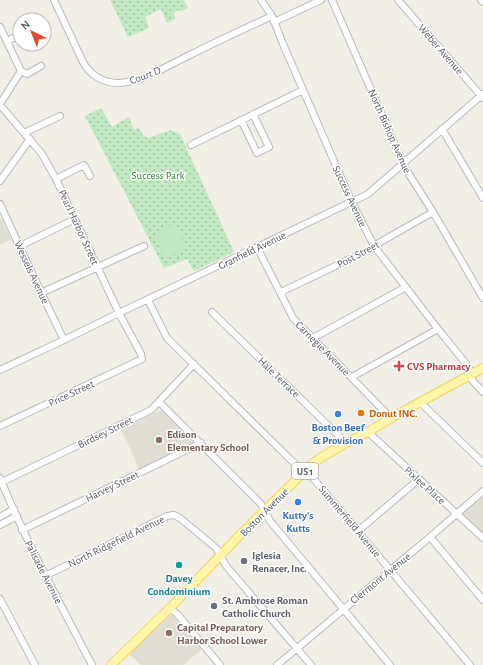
<svg xmlns="http://www.w3.org/2000/svg" width="483" height="665" viewBox="0 0 483 665" font-family="'Alegreya Sans',sans-serif">
<style>
.education{fill:#e0ddd3}
.grass{fill:url(#grass-dots)}
.pitch{fill:#c1e8c3}
.lines{fill:none;stroke-linecap:round;stroke-linejoin:round}
.minor-casing{stroke:#b8babf;stroke-width:8}
.major-casing{stroke:#f6d258;stroke-width:10}
.minor{stroke:#fff;stroke-width:6}
.major{stroke:#fff6ab;stroke-width:8}
.health-dot{fill:#e0444e;stroke:#fff;stroke-width:1.5}
.food-dot{fill:#e8710a;stroke:#fff;stroke-width:1.5}
.shop-dot{fill:#3f7fe0;stroke:#fff;stroke-width:1.5}
.education-dot{fill:#8d6e63;stroke:#fff;stroke-width:1.5}
.worship-dot{fill:#6b7280;stroke:#fff;stroke-width:1.5}
.culture-dot{fill:#0f9aa8;stroke:#fff;stroke-width:1.5}
.labels{text-anchor:middle;stroke-width:3;stroke-linejoin:round;paint-order:stroke}
.shield{fill:#fff;stroke:#8e9094;stroke-width:1}
.shield-label{font-size:10px;font-weight:bold;fill:#5d6066}
.street-label{font-size:11px;fill:#5d6066;stroke:#fff}
.park-label{font-size:11px;fill:#31813a;stroke:#fff}
.health-label{font-size:11px;font-weight:bold;fill:#be3a42;stroke:#fff;text-anchor:start}
.food-label{font-size:11px;font-weight:bold;fill:#c56008;stroke:#fff;text-anchor:start}
.shop-label{font-size:11px;font-weight:bold;fill:#366cbe;stroke:#fff}
.education-label{font-size:11px;font-weight:bold;fill:#785e54;stroke:#fff;text-anchor:start}
.worship-label{font-size:11px;font-weight:bold;fill:#5b616d;stroke:#fff;text-anchor:start}
.culture-label{font-size:11px;font-weight:bold;fill:#0d838f;stroke:#fff}
</style>
<defs>
<pattern id="grass-dots" width="8" height="8" patternUnits="userSpaceOnUse"><rect width="8" height="8" fill="#c1e8c3"/><path d="M2 2h.1M6 6h.1" fill="none" stroke="#a0bfa2" stroke-width="1.8" stroke-linecap="round"/></pattern>
</defs>
<rect width="100%" height="100%" fill="#f0eee5"/>
<path class="education" d="M 0,217 L 12,239 L 0,245 Z
M 162,410 L 192,440 L 193,443 L 193,444 L 140,470 L 121,429 L 159,411 Z
M 483,496 L 483,535 L 462,515 L 463,513 Z
M 170,615 L 173,616 L 201,650 L 183,665 L 141,665 L 129,654 L 167,616 Z"/>
<path class="grass" d="M 110,0 L 184,0 L 188,8 L 180,12 L 179,10 L 173,13 L 176,19 L 167,23 L 161,9 L 145,17 L 149,28 L 128,37 Z
M 101,108 L 112,127 L 129,117 L 134,130 L 139,128 L 143,135 L 148,138 L 171,130 L 180,134 L 234,252 L 194,271 L 187,259 L 164,268 L 85,116 Z"/>
<path class="pitch" d="M 174,224 L 187,247 L 166,258 L 154,235 Z"/>
<g class="lines">
<defs>
<path id="minor" d="M 54,0 L 83,62 C 90,75 103,83 118,83 C 142,83 172,63 194,53 C 220,40 246,28 272,16
M 261,0 L 268,10 L 272,16 L 283,44 L 350,198 L 374,246 L 438,329 L 467,365 L 470,370 L 472,380 L 483,392
M 332,0 L 405,168 L 433,212 L 483,298
M 398,0 L 483,98
M 481,0 L 483,2
M 274,22 L 321,0
M 0,27 L 21,71 L 0,104
M 7,41 L 20,35
M 21,71 L 27,74 L 41,66
M 0,105 L 42,154 L 56,179 L 119,313 L 141,354 L 142,359 L 0,426
M 241,120 L 257,153 L 269,147 L 253,114
M 442,129 L 483,198
M 24,133 L 60,116
M 191,145 L 303,90
M 56,179 L 84,165 L 90,176
M 0,181 L 30,139
M 0,204 C 21,250 42,295 64,340
M 20,246 L 75,219
M 257,247 L 293,318 L 391,418
M 281,292 L 371,249 L 377,244 L 433,212
M 41,293 L 144,246
M 148,300 L 167,338 L 297,466 L 312,477 L 470,665
M 212,312 L 346,443
M 313,338 L 406,287
M 0,370 L 64,340 L 119,313 L 368,194 L 483,94
M 352,377 L 438,329
M 159,402 L 261,504 L 270,521 L 390,665
M 420,402 L 483,463
M 368,432 L 483,538
M 0,478 C 26,542 60,603 92,665
M 2,482 L 151,410 L 194,364
M 0,517 L 14,509
M 0,525 L 17,516
M 22,530 L 201,443
M 358,531 L 419,479
M 430,537 L 483,600
M 45,576 L 167,516 L 174,515 L 180,518 L 216,548 L 227,567 L 311,665
M 0,599 L 35,665
M 170,608 L 178,615 L 220,665
M 277,665 L 430,537 L 483,491"/>
<path id="major" d="M 111,665 L 170,608 L 238,537 L 312,464 L 322,457 L 346,443 L 368,432 L 391,418 L 483,368"/>
</defs>
<use href="#minor" class="minor-casing"/>
<use href="#major" class="major-casing"/>
<use href="#minor" class="minor"/>
<use href="#major" class="major"/>
</g>
<path class="health-dot" d="M397 360h4v4h4v4h-4v4h-4v-4h-4v-4h4z"/>
<circle class="food-dot" cx="361" cy="413" r="4"/>
<g class="shop-dot">
<circle cx="338" cy="414" r="4"/>
<circle cx="298" cy="502" r="4"/>
</g>
<g class="education-dot">
<circle cx="159" cy="440" r="4"/>
<circle cx="169" cy="633" r="4"/>
</g>
<g class="worship-dot">
<circle cx="244" cy="561" r="4"/>
<circle cx="214" cy="606" r="4"/>
</g>
<circle class="culture-dot" cx="179" cy="565" r="4"/>
<g class="labels">
<rect class="shield" x="292" y="463" width="26" height="16" rx="3"/>
<g class="shield-label">
<text x="305" y="475">US 1</text>
</g>
<g class="street-label">
<text transform="translate(441 49) rotate(49)" y="4">Weber Avenue</text>
<text transform="translate(145 75) rotate(-21)" y="4">Court D</text>
<text transform="translate(390 131) rotate(66)" y="4">North Bishop Avenue</text>
<text transform="translate(350 196) rotate(65)" y="4">Success Avenue</text>
<text transform="translate(79 227) rotate(65)" y="4">Pearl Harbor Street</text>
<text transform="translate(252 250) rotate(-26)" y="4">Granfield Avenue</text>
<text transform="translate(358 254) rotate(-28)" y="4">Post Street</text>
<text transform="translate(32 272) rotate(65)" y="4">Wessels Avenue</text>
<text transform="translate(323 348) rotate(45)" y="4">Carnegie Avenue</text>
<text transform="translate(279 377) rotate(44)" y="4">Hale Terrace</text>
<text transform="translate(71 393) rotate(-25)" y="4">Price Street</text>
<text transform="translate(105 432) rotate(-26)" y="4">Birdsey Street</text>
<text transform="translate(425 485) rotate(42)" y="4">Pixlee Place</text>
<text transform="translate(112 486) rotate(-26)" y="4">Harvey Street</text>
<text transform="translate(264 512) rotate(-45)" y="4">Boston Avenue</text>
<text transform="translate(350 521) rotate(50)" y="4">Summerfield Avenue</text>
<text transform="translate(116 541) rotate(-26)" y="4">North Ridgefield Avenue</text>
<text transform="translate(44 572) rotate(63)" y="4">Palisade Avenue</text>
<text transform="translate(380 578) rotate(-39)" y="4">Clermont Avenue</text>
</g>
<g class="park-label">
<text x="158" y="179">Success Park</text>
</g>
<g class="health-label">
<text x="407" y="370">CVS Pharmacy</text>
</g>
<g class="food-label">
<text x="369" y="417">Donut INC.</text>
</g>
<g class="shop-label">
<text x="338" y="431">Boston Beef<tspan x="338" dy="13">&amp; Provision</tspan></text>
<text x="298" y="519">Kutty's<tspan x="298" dy="13">Kutts</tspan></text>
</g>
<g class="education-label">
<text x="167" y="438">Edison<tspan x="167" dy="13">Elementary School</tspan></text>
<text x="177" y="631">Capital Preparatory<tspan x="177" dy="13">Harbor School Lower</tspan></text>
</g>
<g class="worship-label">
<text x="252" y="559">Iglesia<tspan x="252" dy="13">Renacer, Inc.</tspan></text>
<text x="222" y="604">St. Ambrose Roman<tspan x="222" dy="13">Catholic Church</tspan></text>
</g>
<g class="culture-label">
<text x="179" y="582">Davey<tspan x="179" dy="13">Condominium</tspan></text>
</g>
</g>
<g transform="translate(32 32) rotate(317)"><circle r="19" fill="#ffffff" stroke="#bebfc2"/>
<path d="M0-3L7 15L0 10L-7 15Z" fill="#ee462d"/>
<text y="-6" font-size="11" font-weight="bold" text-anchor="middle" fill="#5d6066">N</text>
</g>
</svg>
